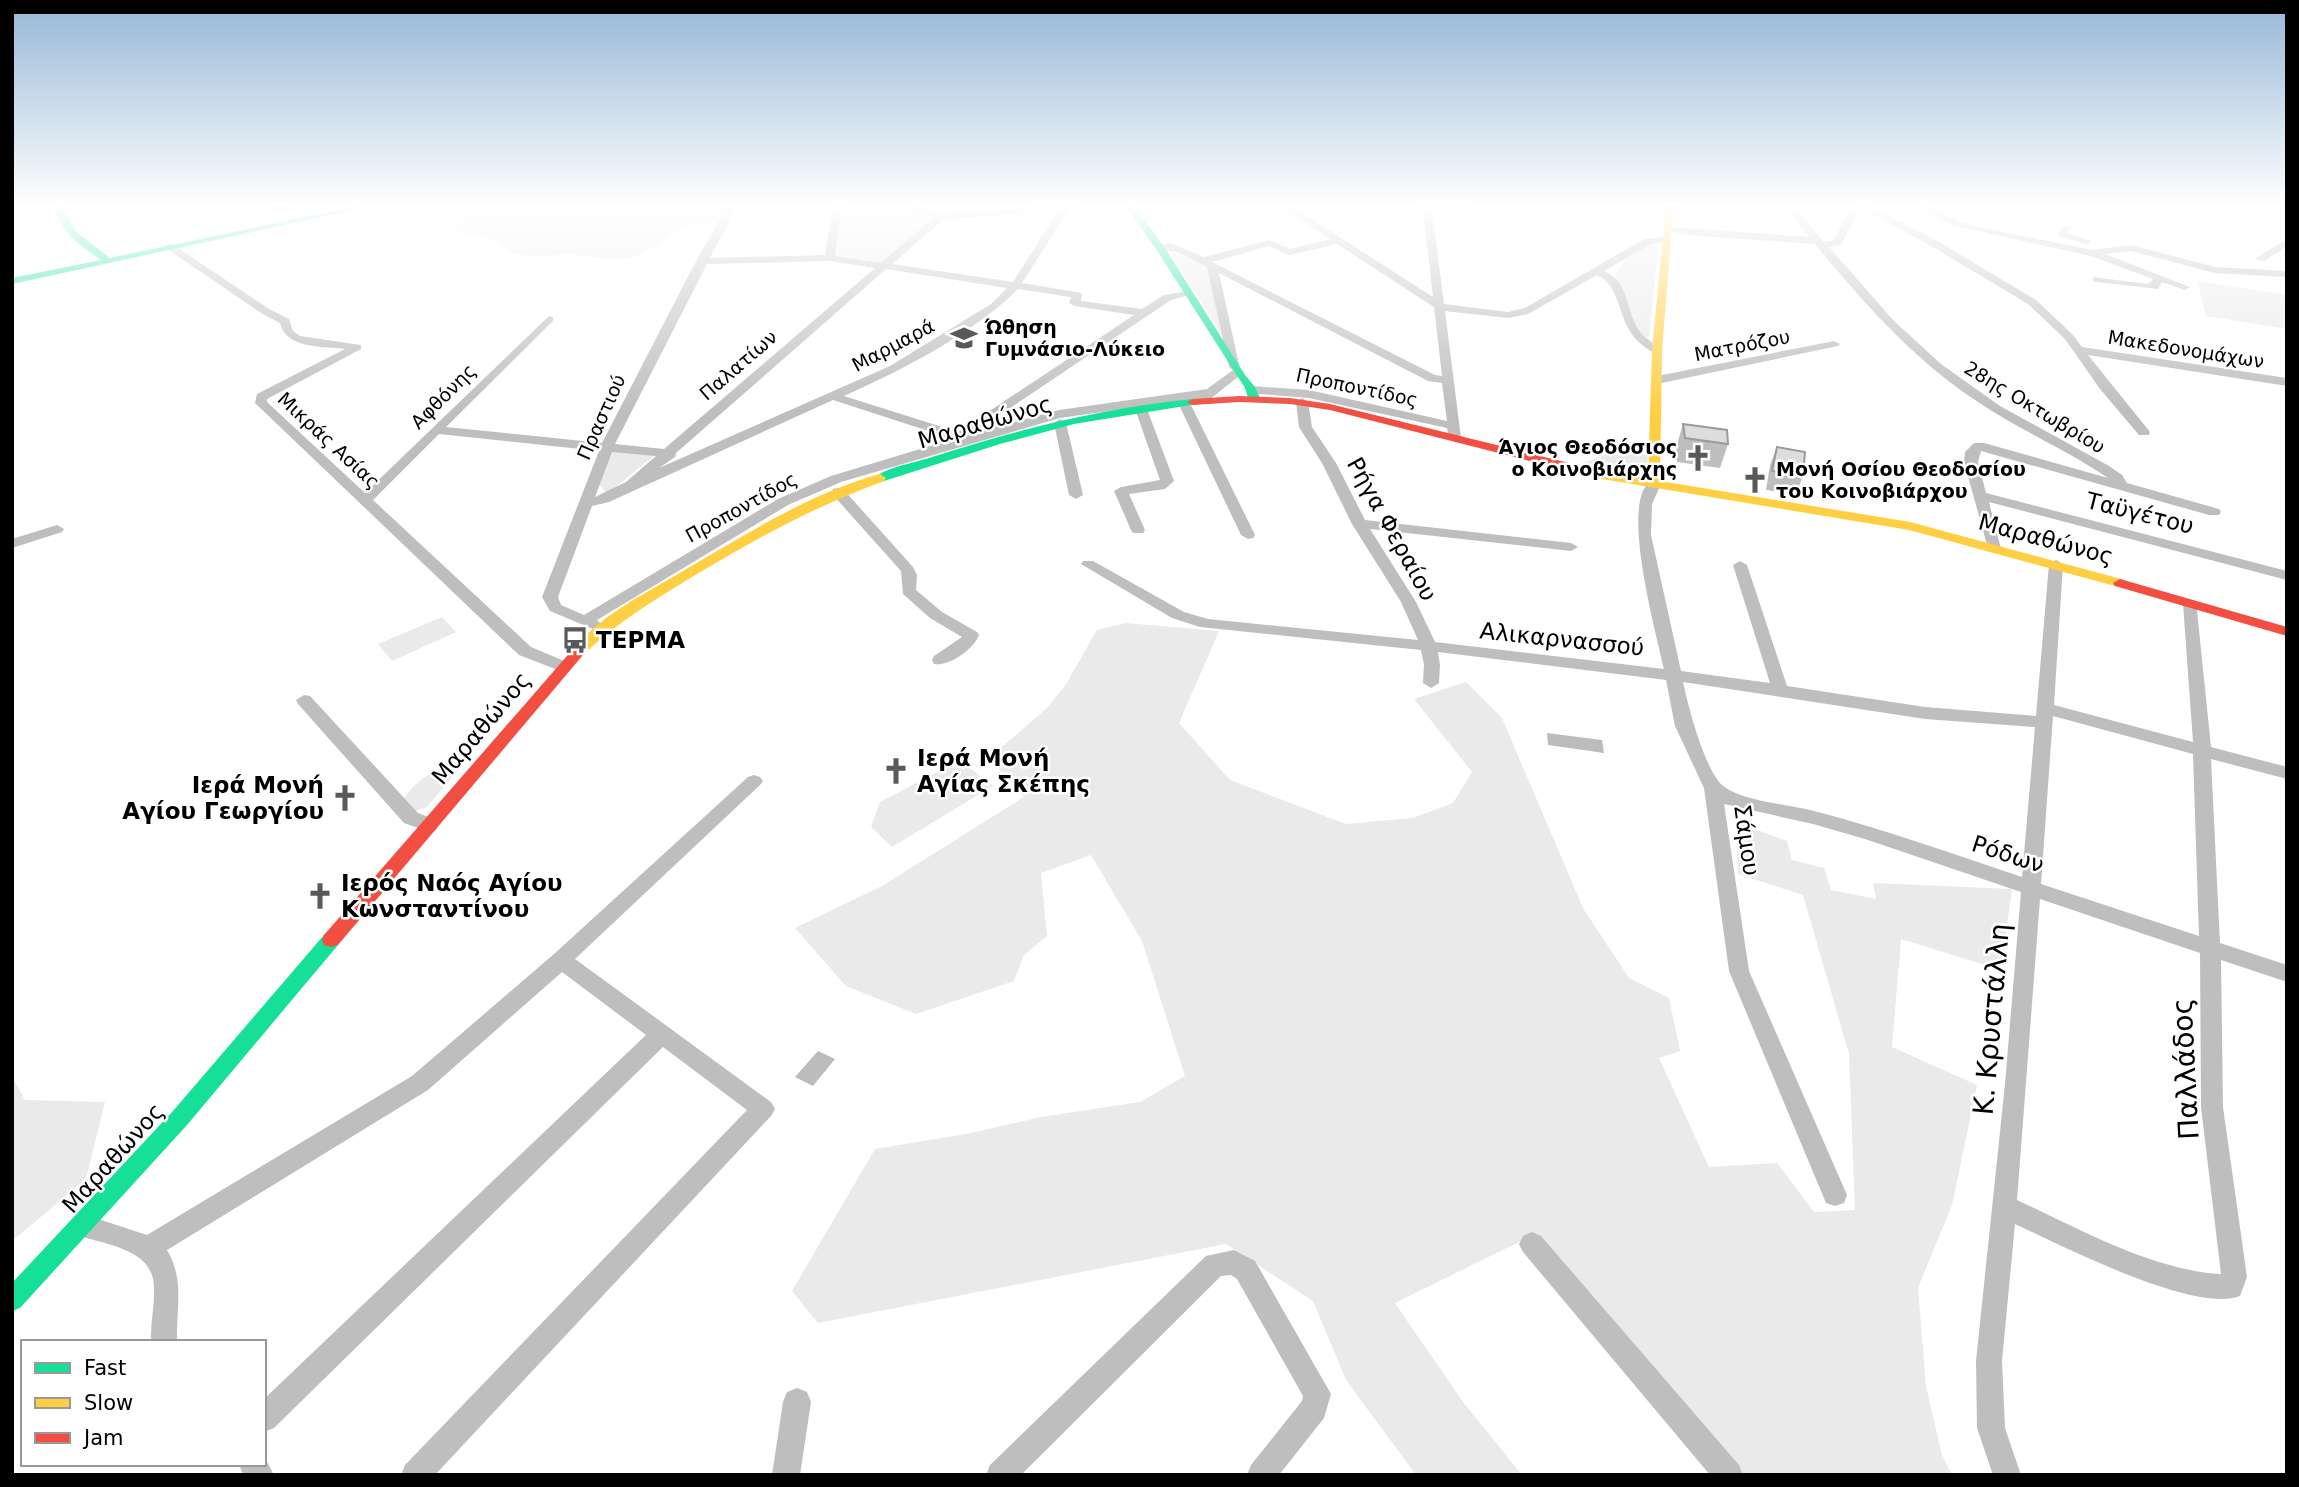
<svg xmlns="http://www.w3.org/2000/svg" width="2299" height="1487" viewBox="0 0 2299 1487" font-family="'DejaVu Sans',sans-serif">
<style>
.green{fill:#eaeaea}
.water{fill:#bcbcbc}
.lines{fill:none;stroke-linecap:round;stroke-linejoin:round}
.street{fill:#bebebe;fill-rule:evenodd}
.fast{fill:#16e098;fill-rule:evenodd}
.slow{fill:#ffcf43;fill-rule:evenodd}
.jam{fill:#f24e42;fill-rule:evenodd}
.wall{fill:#bebebe}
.building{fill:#ddd;stroke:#9b9b9b;stroke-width:2}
.labels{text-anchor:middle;stroke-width:5;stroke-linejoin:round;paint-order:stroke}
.far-poi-label{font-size:19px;font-weight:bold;fill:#000;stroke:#fff;text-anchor:start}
.far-street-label{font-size:19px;fill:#000;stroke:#fff}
.street-label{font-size:23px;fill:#000;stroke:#fff}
.poi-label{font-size:23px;font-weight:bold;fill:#000;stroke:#fff;text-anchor:start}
.near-street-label{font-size:28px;fill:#000;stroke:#fff}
</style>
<rect width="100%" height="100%" fill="#fff"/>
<path class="green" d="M 468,204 L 722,204 L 725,211 L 718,223 C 677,218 672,243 636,256 C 615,263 594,256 572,255 C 555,254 539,258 523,255 C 504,251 496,240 479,235 C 469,233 463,235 454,229 Z
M 1133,204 L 1203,204 L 1210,208 L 1146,221 Z
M 903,205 L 935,217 L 881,264 L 833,258 L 841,206 Z
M 1659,242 L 1649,338 C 1628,330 1622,293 1615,274 C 1623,260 1642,244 1659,242 Z
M 1172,251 L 1207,267 L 1225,339 L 1169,252 Z
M 2197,281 L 2287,295 L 2287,329 L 2206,316 Z
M 610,449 L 655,455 L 607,494 L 598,483 Z
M 1611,453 L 1649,453 L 1646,472 L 1630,475 L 1581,464 Z
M 442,617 L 456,632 L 392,661 L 378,644 Z
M 1126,623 L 1219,631 L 1179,723 L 1230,780 L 1346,824 L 1413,818 L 1453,803 L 1472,772 L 1414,699 L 1466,682 L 1502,718 L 1583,908 L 1629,978 L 1669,998 L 1680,1051 L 1659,1058 L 1709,1167 L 1777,1163 L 1814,1212 L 1855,1210 L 1849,1054 L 1803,895 L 1738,874 L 1736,822 L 1787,841 L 1792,860 L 1824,868 L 1831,890 L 1876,899 L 1873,883 L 2012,889 L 2001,970 L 1901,939 L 1892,1047 L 1977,1085 L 1952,1205 L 1918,1288 L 1926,1386 L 1942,1455 L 1952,1475 L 1743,1475 L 1531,1232 L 1521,1241 L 1395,1303 L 1463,1402 L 1522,1475 L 1416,1475 L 1346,1380 L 1313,1301 L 1226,1244 L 818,1323 L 792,1291 L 875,1149 L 966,1134 L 1041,1117 L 1140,1102 L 1185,1076 L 1142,941 L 1091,855 L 1041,873 L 1047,936 L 1024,955 L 1014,981 L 916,1014 L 846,986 L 795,928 L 882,886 L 1024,797 L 989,758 L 1047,708 L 1065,686 L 1097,630 Z
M 960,760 L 993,786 L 892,847 L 871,827 L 880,802 Z
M 452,767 L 458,770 L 427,807 L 413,812 L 403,800 C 413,784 432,768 452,767 Z
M 12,1077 L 25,1100 L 105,1102 L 86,1179 L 12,1241 Z"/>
<path class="water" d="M 1547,733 L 1602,740 L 1604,753 L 1548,745 Z
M 818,1051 L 835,1059 L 813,1086 L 795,1077 Z"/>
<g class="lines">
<path class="street" d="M 722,204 L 730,204 L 734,212 L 710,258 L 825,255 L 833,204 L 913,204 L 941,214 L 1063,204 L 1097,204 L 1093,207 L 1069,209 L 1022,283 L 1082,293 L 1081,301 L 1142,309 L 1164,295 L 1188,291 L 1193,294 L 1171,300 L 973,433 L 1059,410 L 1207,389 L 1233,370 L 1229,367 L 1207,267 L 1177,252 L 1155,248 L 1170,243 L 1204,257 L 1270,240 L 1290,249 L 1330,239 L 1278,204 L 1288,204 L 1433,297 L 1423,209 L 1400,204 L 1456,206 L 1483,204 L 1456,212 L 1432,210 L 1444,304 L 1508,312 L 1525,308 L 1644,239 L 1671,236 L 1671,240 L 1651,244 L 1604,271 C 1631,282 1625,313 1641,333 C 1647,340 1656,344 1663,350 L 1653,352 C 1612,330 1627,289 1597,275 L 1528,314 L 1508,318 L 1445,311 L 1461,438 L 1455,442 L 1449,438 L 1447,428 L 1309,398 L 1248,393 L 1246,390 L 1252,386 L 1309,390 L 1447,421 L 1442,383 L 1428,381 L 1219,273 L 1240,369 L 1244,372 L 1209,400 L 1186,400 L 1190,403 L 1255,535 L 1253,538 L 1248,539 L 1241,535 L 1178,403 L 1179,401 L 1143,406 L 1147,409 L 1174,481 L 1165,489 L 1129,494 L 1145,530 L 1143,533 L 1133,533 L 1131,530 L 1114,491 L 1121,487 L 1160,480 L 1135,409 L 1136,407 L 1060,418 L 841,482 L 788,505 L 597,620 L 601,624 L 593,629 L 550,611 L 542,597 L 599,451 L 439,434 L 373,500 L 531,647 L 569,663 L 571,667 L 563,672 L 519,655 L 255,403 L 257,394 L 345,349 C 322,346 286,349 280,323 L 261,313 L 163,246 L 172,244 L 269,309 L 289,319 L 293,331 L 300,336 L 361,345 L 361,349 L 267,399 L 267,402 L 365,493 L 549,316 L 553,317 L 553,321 L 446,427 L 602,443 L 696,261 L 724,212 ZM 901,205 L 933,218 L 881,263 L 835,256 L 841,208 ZM 1059,210 L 1013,282 L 892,264 L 943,220 ZM 1337,244 L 1434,307 L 1442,376 L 1435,375 L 1212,262 L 1269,246 L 1289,255 ZM 830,261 L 875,268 L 664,449 L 615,444 L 707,264 ZM 886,269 L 1007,288 L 991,304 L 890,366 L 659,468 L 675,457 L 676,453 ZM 1018,289 L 1071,297 L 1069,303 L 1074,306 L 1134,315 L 958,432 L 844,396 C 902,370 973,334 1018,289 ZM 833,400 L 953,439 L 831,476 L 778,499 L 584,615 L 561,605 L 558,597 L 592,506 L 609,502 ZM 612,452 L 656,456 L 626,482 L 595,497 Z
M 1783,204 L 1793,204 L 1824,242 L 1833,241 L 1853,204 L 1866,204 L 1934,239 L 2036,300 L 2073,335 L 2082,347 L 2287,378 L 2287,386 L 2088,355 L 2150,432 L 2149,435 L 2139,435 L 2100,389 L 2065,339 L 2028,304 L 1926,243 L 1860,208 L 1841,245 L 1829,247 L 1894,321 L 1941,364 L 2000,406 L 2109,466 L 2122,475 L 2127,483 L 2219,509 L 2221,512 L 2219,515 L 2209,515 L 1981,451 L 1978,462 L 1986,493 L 2287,571 L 2287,580 L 1989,502 L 2001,549 L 1999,552 L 1989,552 L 1964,462 L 1965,452 L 1974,443 L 1984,443 L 2108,478 C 2066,449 2017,429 1975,400 C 1912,358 1863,302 1815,244 L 1688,235 L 1664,230 L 1669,227 L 1810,237 Z
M 1909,204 L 1921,204 L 1961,222 L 1984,228 L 2092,250 L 2131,245 L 2215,267 L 2287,271 L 2287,277 L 2215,273 L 2131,251 L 2105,254 L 2190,287 L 2185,290 L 2162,282 L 2158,289 L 2097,282 L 2093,281 L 2093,277 L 2148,284 L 2153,279 L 2091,256 L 1955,226 Z
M 2274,204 L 2287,204 L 2287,211 Z
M 2065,225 L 2070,228 L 2067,233 L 2092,241 L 2087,244 L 2058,236 L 2060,228 Z
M 2287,239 L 2287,246 L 2264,261 L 2255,259 Z
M 1834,341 L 1840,344 L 1838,346 L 1657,384 L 1651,380 L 1657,376 Z
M 1302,398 L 1308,402 L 1312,427 L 1336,463 L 1365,520 L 1571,543 L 1578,547 L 1571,551 L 1370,529 L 1416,602 L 1435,642 L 1664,669 C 1658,639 1616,492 1654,480 L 1661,484 L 1652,504 L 1651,535 L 1681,671 L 1770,683 L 1733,565 L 1740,561 L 1747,565 L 1787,686 L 1925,707 L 2036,716 L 2049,564 L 2056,560 L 2063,564 L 2054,705 L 2193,742 L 2183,604 L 2186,601 L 2196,601 L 2211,747 L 2287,767 L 2287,779 L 2211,759 L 2220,943 L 2287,965 L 2287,982 L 2221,960 L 2223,1107 L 2247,1277 L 2240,1296 C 2195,1314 2060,1245 2015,1224 L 2002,1361 L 2005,1428 L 2021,1475 L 1993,1475 L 1977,1428 L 1976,1361 L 2005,1084 L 2021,892 L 1865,839 L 1813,824 L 1724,804 L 1749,971 L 1847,1195 L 1844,1203 L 1835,1206 L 1826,1203 L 1729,971 L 1704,788 L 1675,726 L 1666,680 L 1438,652 L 1440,665 L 1439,683 L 1431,688 L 1423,683 L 1424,665 L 1421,650 L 1200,627 L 1172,618 L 1081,564 L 1083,561 L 1093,561 L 1184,612 L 1208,619 L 1418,640 L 1401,602 L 1352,524 L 1322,463 L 1299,427 L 1296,402 ZM 1683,682 L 1925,719 L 2035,727 L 2022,877 C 1953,854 1884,829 1814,811 C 1789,804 1742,802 1722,785 C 1705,770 1688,706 1683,682 ZM 2053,716 L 2193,754 L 2199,936 L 2041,884 ZM 2040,899 L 2200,953 L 2201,1107 L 2221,1274 C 2154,1271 2077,1228 2017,1200 Z
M 1060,419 L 1066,423 L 1083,495 L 1076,499 L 1069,495 L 1054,423 Z
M 838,488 L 843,489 L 913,567 L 917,575 L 916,590 L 942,612 L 977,632 L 979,635 C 974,649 949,667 934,664 L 932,660 L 934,656 L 962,637 L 930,618 L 903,594 L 901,571 L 833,495 L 833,489 Z
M 57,525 L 64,529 L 62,532 L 12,548 L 12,539 Z
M 304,695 L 310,696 L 418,813 L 436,820 L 438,825 L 436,830 L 429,832 L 404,823 L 298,704 L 296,700 Z
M 754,775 L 760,777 L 763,781 L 760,785 L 575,959 L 771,1102 L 775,1109 L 771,1116 L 435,1475 L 401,1475 L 405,1465 L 747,1110 L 663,1047 L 274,1428 L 264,1432 L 264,1399 L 646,1035 L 562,972 L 428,1090 L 167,1250 C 185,1280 176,1309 177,1342 L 151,1342 C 150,1324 155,1305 154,1287 C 153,1247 103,1245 74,1234 L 71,1226 L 74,1218 L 83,1214 L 147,1235 L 412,1076 L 554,954 L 748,777 Z
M 1532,1232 L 1541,1236 L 1739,1465 L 1743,1475 L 1710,1475 L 1523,1252 L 1519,1244 L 1523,1236 Z
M 1234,1250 L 1255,1261 L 1331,1394 L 1324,1418 L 1279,1475 L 1247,1475 L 1251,1465 L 1302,1401 L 1303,1396 L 1237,1279 L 1231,1275 L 1221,1276 L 1021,1475 L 986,1475 L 990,1465 L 1206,1256 Z
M 797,1388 L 807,1392 L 811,1402 L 800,1475 L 772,1475 L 783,1402 L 787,1392 Z
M 264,1456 L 274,1475 L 243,1475 L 239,1464 L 264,1464 Z"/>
<path class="fast" d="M 60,204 L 70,204 L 64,209 L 74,230 L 110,258 L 367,204 L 382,204 L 12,284 L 12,278 L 101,260 C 80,245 62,233 55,208 Z
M 1124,204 L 1132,204 L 1165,248 L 1245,375 L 1255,387 L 1260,398 L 1258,400 L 1248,398 L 1245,388 L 1156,249 Z
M 1193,399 L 1199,402 L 1197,404 L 1074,424 L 1000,444 L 884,481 L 880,482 L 874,478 C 887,467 913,463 929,458 C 1016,430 1102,408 1193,399 Z
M 331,933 L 338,935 L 340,940 L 338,945 L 187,1125 L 20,1308 L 12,1311 L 12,1283 L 173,1111 L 324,935 Z"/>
<path class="slow" d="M 1666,204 L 1674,204 L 1662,350 L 1660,481 L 1910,522 L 2125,580 L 2127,583 L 2125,586 L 2115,586 L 1909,530 L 1602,479 L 1557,468 L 1557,462 L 1561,461 L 1648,479 L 1652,350 Z
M 880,474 L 886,478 L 884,481 C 818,505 757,538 697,574 C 656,599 617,622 583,655 L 573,655 L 571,652 C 598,616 645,594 683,571 C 745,535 810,493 880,474 Z"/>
<path class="jam" d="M 1239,396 L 1290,398 L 1330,404 L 1565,462 L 1567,465 L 1561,469 L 1330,410 L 1290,404 L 1239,402 L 1193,405 L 1187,402 L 1193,399 Z
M 2120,579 L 2287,627 L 2287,636 L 2115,586 L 2113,583 Z
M 578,648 L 583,649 L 585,652 L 583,655 L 338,945 L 331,947 L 324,945 L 322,940 L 324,935 L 573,649 Z"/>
</g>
<path class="wall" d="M 1683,424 L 1728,444 L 1720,468 L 1677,462 L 1676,448 Z
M 1777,447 L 1803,476 L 1796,494 L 1766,490 L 1770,465 Z"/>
<path class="building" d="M 1683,424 L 1727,430 L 1728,444 L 1685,438 Z
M 1777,447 L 1805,452 L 1803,476 L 1772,471 Z"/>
<linearGradient id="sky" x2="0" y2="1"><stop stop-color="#96b7d6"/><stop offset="0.5" stop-color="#fff"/><stop offset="1" stop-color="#fff" stop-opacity="0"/></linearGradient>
<rect width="2299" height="412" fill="url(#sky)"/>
<defs>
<symbol id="school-bare" viewBox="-9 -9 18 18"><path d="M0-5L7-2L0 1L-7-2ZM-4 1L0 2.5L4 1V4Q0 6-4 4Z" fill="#595959" stroke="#fff" stroke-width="2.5" paint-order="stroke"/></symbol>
<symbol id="church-bare" viewBox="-9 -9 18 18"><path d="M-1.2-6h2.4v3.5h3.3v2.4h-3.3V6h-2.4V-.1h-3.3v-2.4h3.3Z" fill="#595959" stroke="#fff" stroke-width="2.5" paint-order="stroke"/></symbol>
<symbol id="bus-bare" viewBox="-9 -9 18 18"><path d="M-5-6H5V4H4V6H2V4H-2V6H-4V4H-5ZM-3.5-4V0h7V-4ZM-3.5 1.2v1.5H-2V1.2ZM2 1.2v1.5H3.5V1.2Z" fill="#595959" stroke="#fff" stroke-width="2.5" paint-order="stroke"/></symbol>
</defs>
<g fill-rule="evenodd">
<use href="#school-bare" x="945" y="319" width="38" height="38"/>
<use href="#church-bare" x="1679" y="439" width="38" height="38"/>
<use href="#church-bare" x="1736" y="461" width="38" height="38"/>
<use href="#bus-bare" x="556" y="621" width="38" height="38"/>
<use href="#church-bare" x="877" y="752" width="38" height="38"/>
<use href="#church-bare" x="326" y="779" width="38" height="38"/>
<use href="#church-bare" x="301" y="877" width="38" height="38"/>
</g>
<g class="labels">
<g class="far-poi-label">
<text x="985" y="334">Ώθηση<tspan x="985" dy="22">Γυμνάσιο-Λύκειο</tspan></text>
<text x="1677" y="454" text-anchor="end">Άγιος Θεοδόσιος<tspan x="1677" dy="22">ο Κοινοβιάρχης</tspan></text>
<text x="1776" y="476">Μονή Οσίου Θεοδοσίου<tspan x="1776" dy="22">του Κοινοβιάρχου</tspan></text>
</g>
<g class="far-street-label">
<text transform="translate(893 345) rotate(-28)" y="7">Μαρμαρά</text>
<text transform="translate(1742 345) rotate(-11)" y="7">Ματρόζου</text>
<text transform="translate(2186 349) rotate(9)" y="7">Μακεδονομάχων</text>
<text transform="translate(738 365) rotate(-41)" y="7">Παλατίων</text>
<text transform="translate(1357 387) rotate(12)" y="7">Προποντίδος</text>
<text transform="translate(443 396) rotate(-45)" y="7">Αφθόνης</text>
<text transform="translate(2035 407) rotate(31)" y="7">28ης Οκτωβρίου</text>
<text transform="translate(601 417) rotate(-66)" y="7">Πραστιού</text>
<text transform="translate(329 440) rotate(43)" y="7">Μικράς Ασίας</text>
<text transform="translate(741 507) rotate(-29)" y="7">Προποντίδος</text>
</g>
<g class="street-label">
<text transform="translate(985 422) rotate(-16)" y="8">Μαραθώνος</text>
<text transform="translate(2140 513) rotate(14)" y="8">Ταϋγέτου</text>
<text transform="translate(1392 529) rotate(61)" y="8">Ρήγα Φεραίου</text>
<text transform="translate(2046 539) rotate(15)" y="8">Μαραθώνος</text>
<text transform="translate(1562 639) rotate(6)" y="8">Αλικαρνασσού</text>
<text transform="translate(481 728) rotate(-50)" y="8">Μαραθώνος</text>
<text transform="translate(1747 840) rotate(82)" y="8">Σάμου</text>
<text transform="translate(2008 854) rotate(18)" y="8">Ρόδων</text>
<text transform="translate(113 1158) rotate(-48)" y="8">Μαραθώνος</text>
</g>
<g class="poi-label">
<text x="596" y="648">ΤΕΡΜΑ</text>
<text x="917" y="766">Ιερά Μονή<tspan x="917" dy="26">Αγίας Σκέπης</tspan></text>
<text x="324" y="793" text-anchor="end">Ιερά Μονή<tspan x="324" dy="26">Αγίου Γεωργίου</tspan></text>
<text x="341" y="891">Ιερός Ναός Αγίου<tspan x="341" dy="26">Κωνσταντίνου</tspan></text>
</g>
<g class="near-street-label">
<text transform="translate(1991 1019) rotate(-85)" y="10">Κ. Κρυστάλλη</text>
<text transform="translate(2185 1069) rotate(-93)" y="10">Παλλάδος</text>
</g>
</g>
<rect width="2299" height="1487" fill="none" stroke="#000000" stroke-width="28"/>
<rect x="21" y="1340" width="245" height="126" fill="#ffffff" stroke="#999999" stroke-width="2"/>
<rect x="35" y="1363" width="35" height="10" fill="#16e098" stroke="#999999" stroke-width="2"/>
<text x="84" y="1375" font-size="21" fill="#000000">Fast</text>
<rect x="35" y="1398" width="35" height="10" fill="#ffcf43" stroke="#999999" stroke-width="2"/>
<text x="84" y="1410" font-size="21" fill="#000000">Slow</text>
<rect x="35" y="1433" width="35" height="10" fill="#f24e42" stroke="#999999" stroke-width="2"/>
<text x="84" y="1445" font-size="21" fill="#000000">Jam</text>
</svg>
